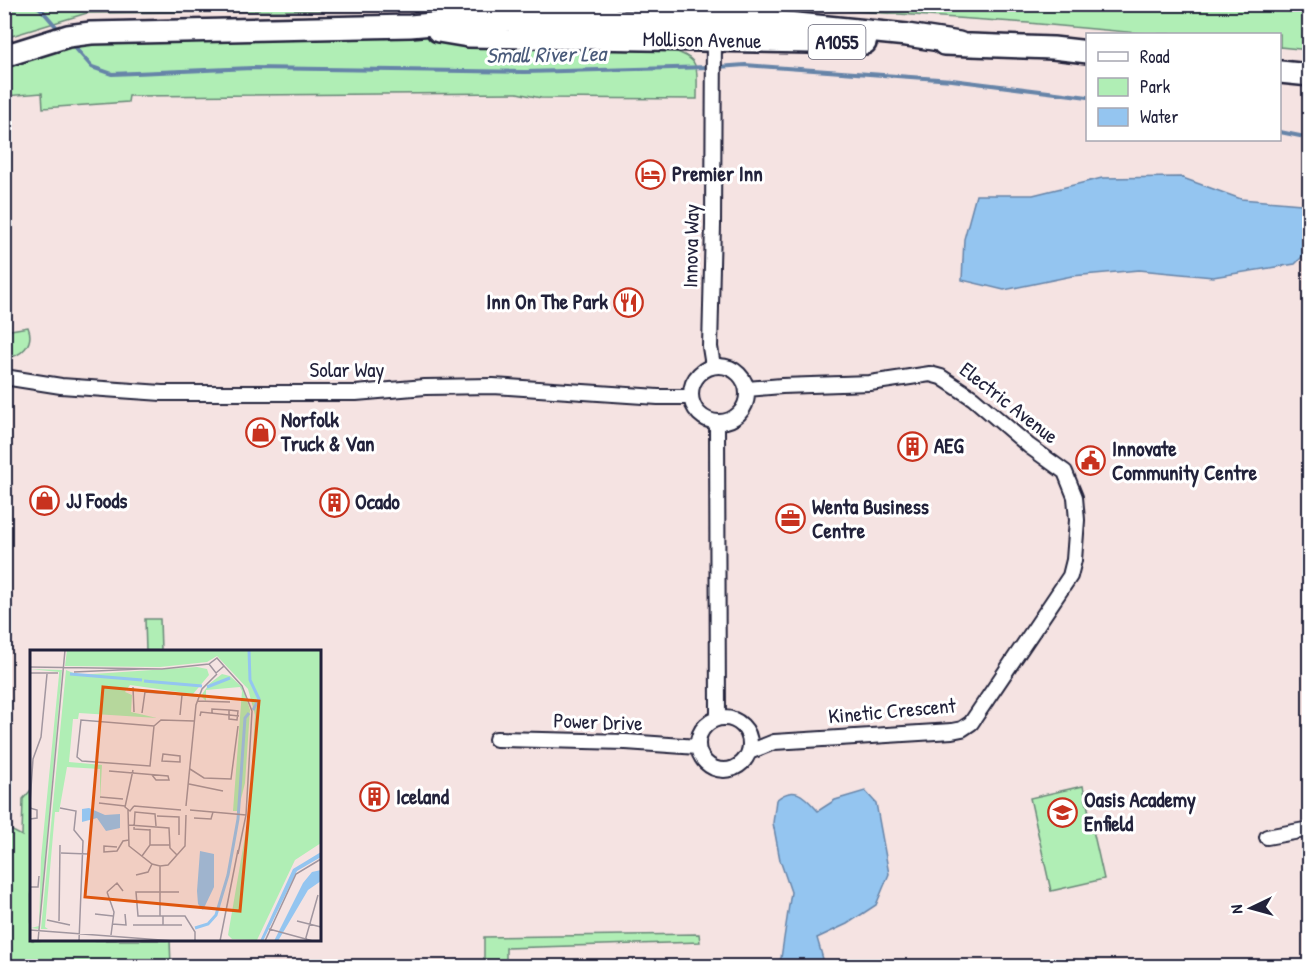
<svg xmlns="http://www.w3.org/2000/svg" width="1314" height="971" viewBox="0 0 1314 971" font-family="'Patrick Hand',sans-serif">
<style>
.green{fill:#b0eeb5;stroke:#698878;stroke-width:1.5}
.water{fill:#94c5f0;stroke:#6684a8;stroke-width:1.5}
.lines{fill:none;stroke-linecap:round;stroke-linejoin:round}
.stream{stroke:#6684a8;stroke-width:4}
.minor-casing{stroke:#22223b;stroke-width:18}
.primary-casing{stroke:#22223b;stroke-width:26}
.minor{stroke:#fff;stroke-width:14}
.primary{stroke:#fff;stroke-width:21}
.labels{text-anchor:middle;stroke-width:6;stroke-linejoin:round;paint-order:stroke}
.shield{fill:#fff;stroke:#646476;stroke-width:1.5}
.shield-label{font-size:20px;font-weight:bold;fill:#22223b}
.street-label{font-size:21px;fill:#22223b;stroke:#fff}
.poi-label{font-size:21px;font-weight:bold;fill:#22223b;stroke:#fff;text-anchor:start}
.water-label{font-size:22px;font-style:italic;fill:#4a5b7a;stroke:#fff}
.inset-river{fill:none;stroke:#94c5f0;stroke-width:3}
.inset-road{fill:none;stroke:#a1969f;stroke-width:1.5}
.view{fill:#de560e;fill-opacity:0.15;stroke:#de560e;stroke-width:3}
.inset-edge{fill:none;stroke:#22223b;stroke-width:3}
</style>
<rect width="100%" height="100%" fill="#f5e3e2"/>
<filter id="ink" filterUnits="userSpaceOnUse"><feTurbulence type="fractalNoise" baseFrequency=".0167" numOctaves="2"/><feDisplacementMap in="SourceGraphic" scale="12" xChannelSelector="R" yChannelSelector="G"/><feConvolveMatrix kernelMatrix="1 2 1 2 8 2 1 2 1" color-interpolation-filters="sRGB"/></filter>
<g filter="url(#ink)">
<path class="green" d="M 5,4 L 597,4 L 597,5 L 472,9 L 87,13 L 5,38 Z
M 768,5 L 1309,5 L 1309,50 L 1280,47 L 1280,34 L 1149,34 L 1028,23 Z
M 442,36 L 665,48 C 701,58 697,64 697,99 L 541,98 L 517,93 L 129,96 L 128,102 L 43,108 L 42,93 L 5,96 L 5,64 L 59,47 L 132,38 Z
M 28,327 C 35,344 21,357 5,358 L 5,331 Z
M 145,619 L 160,619 L 161,651 L 146,651 Z
M 1083,786 L 1104,879 L 1051,891 L 1030,798 Z
M 31,790 L 32,940 L 170,940 L 171,966 L 5,966 L 5,827 L 22,836 L 23,799 Z
M 699,934 L 700,942 L 506,948 L 506,966 L 484,966 L 484,937 Z"/>
<path class="water" d="M 1180,177 L 1241,199 L 1301,204 L 1309,212 L 1309,250 L 1295,264 L 1213,277 L 1139,270 L 1072,276 L 1004,290 L 962,280 L 964,239 L 976,195 L 1033,195 L 1102,178 Z
M 865,791 L 876,803 L 889,874 L 876,905 L 847,924 L 817,938 L 825,966 L 776,966 L 781,958 L 791,892 L 780,860 L 773,823 L 776,800 C 795,784 804,796 818,811 L 835,800 Z"/>
<g class="lines">
<path class="stream" d="M 32,4 L 40,8 L 59,30
M 70,42 L 92,67 L 112,74 L 252,68 L 526,72 L 710,67
M 718,67 L 745,65 L 952,80 L 1088,97
M 1280,132 L 1310,138"/>
<defs>
<path id="minor" d="M691 394a28 28 0 1 1 56 0a28 28 0 1 1-56 0Z
M 713,366 L 710,347 L 713,225 L 714,32
M 4,377 L 61,386 L 162,393 L 356,393 L 425,387 L 493,386 L 658,397 L 691,397
M 747,389 L 782,386 L 870,383 L 930,374 L 941,377 L 973,398 L 1029,446 L 1065,472 L 1075,497 L 1077,520 L 1074,560 L 1070,576 L 971,723 L 962,729 L 952,731 L 774,742 L 749,752
M 717,422 L 718,718
M698 744a26 26 0 1 1 52 0a26 26 0 1 1-52 0Z
M 496,739 L 626,742 L 698,747
M 1267,837 L 1310,829"/>
<path id="primary" d="M 438,31 L 468,36 L 865,43
M 944,44 L 1053,48 L 1088,52
M 4,56 L 68,36 L 91,33 L 410,26 L 467,21 L 611,18 L 623,21 L 757,20 L 907,35 L 959,43
M 1280,72 L 1310,75"/>
</defs>
<use href="#minor" class="minor-casing"/>
<use href="#primary" class="primary-casing"/>
<use href="#minor" class="minor"/>
<use href="#primary" class="primary"/>
</g>
</g>
<defs>
<symbol id="hotel-ring" viewBox="-11 -11 22 22"><circle r="9.5" fill="#fff" stroke="#c8321e" stroke-width="1.5"/><path d="M-6-4.5h1.5V1H6V5H4.5V3h-9V5H-6ZM-4 0a1.8 1.8 0 1 1 3.6 0ZM.5 0V-2.5h3Q6-2.5 6 0Z" fill="#c8321e"/></symbol>
<symbol id="restaurant-ring" viewBox="-11 -11 22 22"><circle r="9.5" fill="#fff" stroke="#c8321e" stroke-width="1.5"/><path d="M-5-6h1v4h1v-4h1v4h1v-4h1v5L-1.5 .5V6h-2V.5L-5-1ZM5-6V6H3V1.5H1.5Q1.5-4 5-6Z" fill="#c8321e"/></symbol>
<symbol id="shop-ring" viewBox="-11 -11 22 22"><circle r="9.5" fill="#fff" stroke="#c8321e" stroke-width="1.5"/><path d="M-5-2.5h2.3a2.7 3.5 0 0 1 5.4 0H5L5.5 6h-11ZM-1.5-2.5h3a1.5 2.3 0 0 0-3 0Z" fill="#c8321e"/></symbol>
<symbol id="building-ring" viewBox="-11 -11 22 22"><circle r="9.5" fill="#fff" stroke="#c8321e" stroke-width="1.5"/><path d="M-4-6H4V6H1V3H-1V6H-4ZM-2.5-4.3h1.7v1.8h-1.7ZM.8-4.3h1.7v1.8H.8ZM-2.5-1h1.7V.8h-1.7ZM.8-1h1.7V.8H.8Z" fill="#c8321e"/></symbol>
<symbol id="civic-ring" viewBox="-11 -11 22 22"><circle r="9.5" fill="#fff" stroke="#c8321e" stroke-width="1.5"/><path d="M-.6-6.5H3V-4.5H.6V-3L4-1V1h2V6H-6V1h2V-1L-.6-3ZM-1.2 2.5V6h2.4V2.5Z" fill="#c8321e"/></symbol>
<symbol id="office-ring" viewBox="-11 -11 22 22"><circle r="9.5" fill="#fff" stroke="#c8321e" stroke-width="1.5"/><path d="M-6-3h4V-5.5h4V-3h4V5H-6ZM-1-4.5V-3h2v-1.5ZM-6 0V1H6V0Z" fill="#c8321e"/></symbol>
<symbol id="school-ring" viewBox="-11 -11 22 22"><circle r="9.5" fill="#fff" stroke="#c8321e" stroke-width="1.5"/><path d="M0-5L7-2L0 1L-7-2ZM-4 1L0 2.5L4 1V4Q0 6-4 4Z" fill="#c8321e"/></symbol>
</defs>
<g fill-rule="evenodd">
<use href="#hotel-ring" x="634" y="158" width="33" height="33"/>
<use href="#restaurant-ring" x="612" y="286" width="33" height="33"/>
<use href="#shop-ring" x="244" y="416" width="33" height="33"/>
<use href="#building-ring" x="896" y="430" width="33" height="33"/>
<use href="#civic-ring" x="1074" y="444" width="33" height="33"/>
<use href="#shop-ring" x="28" y="484" width="33" height="33"/>
<use href="#building-ring" x="318" y="486" width="33" height="33"/>
<use href="#office-ring" x="774" y="502" width="33" height="33"/>
<use href="#building-ring" x="358" y="780" width="33" height="33"/>
<use href="#school-ring" x="1046" y="796" width="33" height="33"/>
</g>
<g class="labels">
<rect class="shield" x="808.5" y="25" width="57" height="34" rx="4.5"/>
<g class="shield-label">
<text x="837" y="49">A1055</text>
</g>
<g class="street-label">
<text transform="translate(702 40) rotate(1)" y="7">Mollison Avenue</text>
<text transform="translate(691 246) rotate(-89)" y="7">Innova Way</text>
<text x="347" y="377">Solar Way</text>
<text transform="translate(1009 403) rotate(38)" y="7">Electric Avenue</text>
<text transform="translate(892 711) rotate(-5)" y="7">Kinetic Crescent</text>
<text transform="translate(598 722) rotate(2)" y="7">Power Drive</text>
</g>
<g class="poi-label">
<text x="672" y="181">Premier Inn</text>
<text x="608" y="309" text-anchor="end">Inn On The Park</text>
<text x="281" y="427">Norfolk<tspan x="281" dy="24">Truck &amp; Van</tspan></text>
<text x="934" y="453">AEG</text>
<text x="1112" y="456">Innovate<tspan x="1112" dy="24">Community Centre</tspan></text>
<text x="66" y="508">JJ Foods</text>
<text x="355" y="509">Ocado</text>
<text x="812" y="514">Wenta Business<tspan x="812" dy="24">Centre</tspan></text>
<text x="396" y="804">Iceland</text>
<text x="1084" y="807">Oasis Academy<tspan x="1084" dy="24">Enfield</tspan></text>
</g>
<g class="water-label">
<text transform="translate(546 54) rotate(-1)" y="8">Small River Lea</text>
</g>
</g>
<g transform="translate(30 650)">
<rect width="291" height="291" fill="#f5e3e2"/>
<path d="M 37,0 L 291,0 L 291,193 L 265,210 L 227,290 L 202,289 L 198,285 L 219,163 L 225,65 L 218,39 L 187,6 L 177,12 L 130,17 L 35,16 ZM 167,17 L 177,19 L 179,25 L 163,44 L 100,35 L 95,42 L 102,45 L 101,62 L 127,68 L 49,63 L 48,69 L 43,69 L 39,112 L 72,115 L 70,150 L 70,119 L 37,117 L 29,162 L 25,162 L 15,277 L 18,279 L 11,279 L 36,20 L 48,25 ZM 0,19 L 32,20 L 9,279 L 1,278 L 9,276 L 11,208 L 29,25 L 29,22 ZM 192,24 L 200,26 L 213,38 L 220,60 L 215,133 L 208,161 L 203,161 L 212,41 L 210,37 L 176,40 L 176,51 L 171,46 L 179,34 Z" fill="#b0eeb5"/>
<path d="M 59,158 L 75,165 L 90,164 L 90,178 L 76,181 L 67,168 L 52,172 L 52,159 ZM 170,201 L 184,204 L 184,237 L 173,260 L 168,254 L 167,241 ZM 291,202 L 291,207 L 267,221 L 233,291 L 230,291 L 263,219 ZM 291,220 L 291,231 L 278,240 L 248,291 L 244,291 L 273,233 L 282,222 Z" fill="#94c5f0"/>
<path class="inset-river" d="M 219,0 L 220,30 L 229,49 L 223,60M 40,24 L 112,30M 114,31 L 172,36M 177,37 L 200,28M 165,278 L 178,274 L 186,265 L 198,225 L 208,169 L 215,68 L 219,63"/>
<path class="inset-road" d="M 194,16 L 212,36 L 222,61 L 216,165 L 208,204M 0,17 L 132,19 L 179,14 L 187,8 L 194,16 L 186,23 L 179,14M 44,22 L 110,19M 0,23 L 28,23M 103,37 L 104,62M 167,51 L 200,52M 112,63 L 115,42 L 169,46M 182,63 L 182,59 L 199,60 L 208,61 L 207,70 L 199,69 L 199,60M 150,65 L 152,45M 170,66 L 171,62 L 209,66M 124,76 L 120,116 L 52,111 L 47,107 L 51,70 L 124,76 L 131,70 L 164,71M 133,104 L 150,106 L 150,112 L 132,111 ZM 160,119 L 174,128 L 201,129 L 208,76M 103,120 L 95,157 L 100,161 L 104,156M 79,121 L 138,126 L 139,130 L 126,130 L 122,125M 159,134 L 193,141M 70,147 L 93,149M 0,153 L 3,109 L 11,87 L 17,24M 69,153 L 95,156M 104,156 L 151,160M 156,156 L 166,55 L 172,39 L 187,24M 0,158 L 7,160 L 7,168 L 0,169M 30,158 L 46,161 L 44,180 L 53,191 L 49,291M 98,160 L 99,196 L 122,214 L 130,216 L 138,215 L 155,196 L 156,165M 160,160 L 216,165M 127,166 L 149,167 L 149,185M 164,168 L 181,169 L 183,162M 99,175 L 139,178 L 140,198 L 147,205M 120,180 L 104,179 L 105,162 L 125,164 L 126,176M 120,195 L 140,195M 87,197 L 74,196 L 74,202 L 87,201 L 93,191 L 99,190M 31,203 L 58,204 L 59,199M 112,206 L 120,195 L 120,179M 106,225 L 118,222 L 122,214M 0,237 L 8,237 L 9,226M 77,242 L 84,262 L 81,285M 77,242 L 87,233 L 93,241M 149,242 L 106,242 L 108,266 L 155,266 L 165,282 L 165,291M 65,264 L 83,266M 130,266 L 130,216M 133,266 L 133,275 L 152,275M 17,270 L 40,275M 29,271 L 30,195M 267,271 L 291,277M 82,274 L 96,275 L 95,264M 103,275 L 133,275M 239,279 L 283,291M 0,280 L 144,291M 8,291 L 35,0M 190,291 L 208,200M 235,291 L 266,224 L 291,209M 275,291 L 288,245"/>
<path class="view" d="M 73,37 L 229,51 L 210,261 L 55,247 Z"/>
<rect width="291" height="291" class="inset-edge"/>
</g>
<rect width="1314" height="971" fill="none" stroke="#fff" stroke-width="24"/>
<rect x="12" y="12" width="1290" height="947" fill="none" stroke="#22223b" stroke-width="2" filter="url(#ink)"/>
<rect x="1086" y="33" width="195" height="108" fill="#ffffff" stroke="#a7a7b1" stroke-width="1.5"/>
<rect x="1098" y="52" width="30" height="9" fill="#ffffff" stroke="#a7a7b1" stroke-width="1.5"/>
<text x="1140" y="63" font-size="18" fill="#22223b">Road</text>
<rect x="1098" y="78" width="30" height="18" fill="#b0eeb5" stroke="#a7a7b1" stroke-width="1.5"/>
<text x="1140" y="93" font-size="18" fill="#22223b">Park</text>
<rect x="1098" y="108" width="30" height="18" fill="#94c5f0" stroke="#a7a7b1" stroke-width="1.5"/>
<text x="1140" y="123" font-size="18" fill="#22223b">Water</text>
<g transform="translate(1251 908) rotate(265)" stroke="#ffffff" stroke-width="4.5" paint-order="stroke">
<path d="M0-4.5L10 22L0 15L-10 22Z" fill="#22223b"/>
<text y="-9" font-size="16" font-weight="bold" text-anchor="middle" fill="#22223b">N</text>
</g>
</svg>
